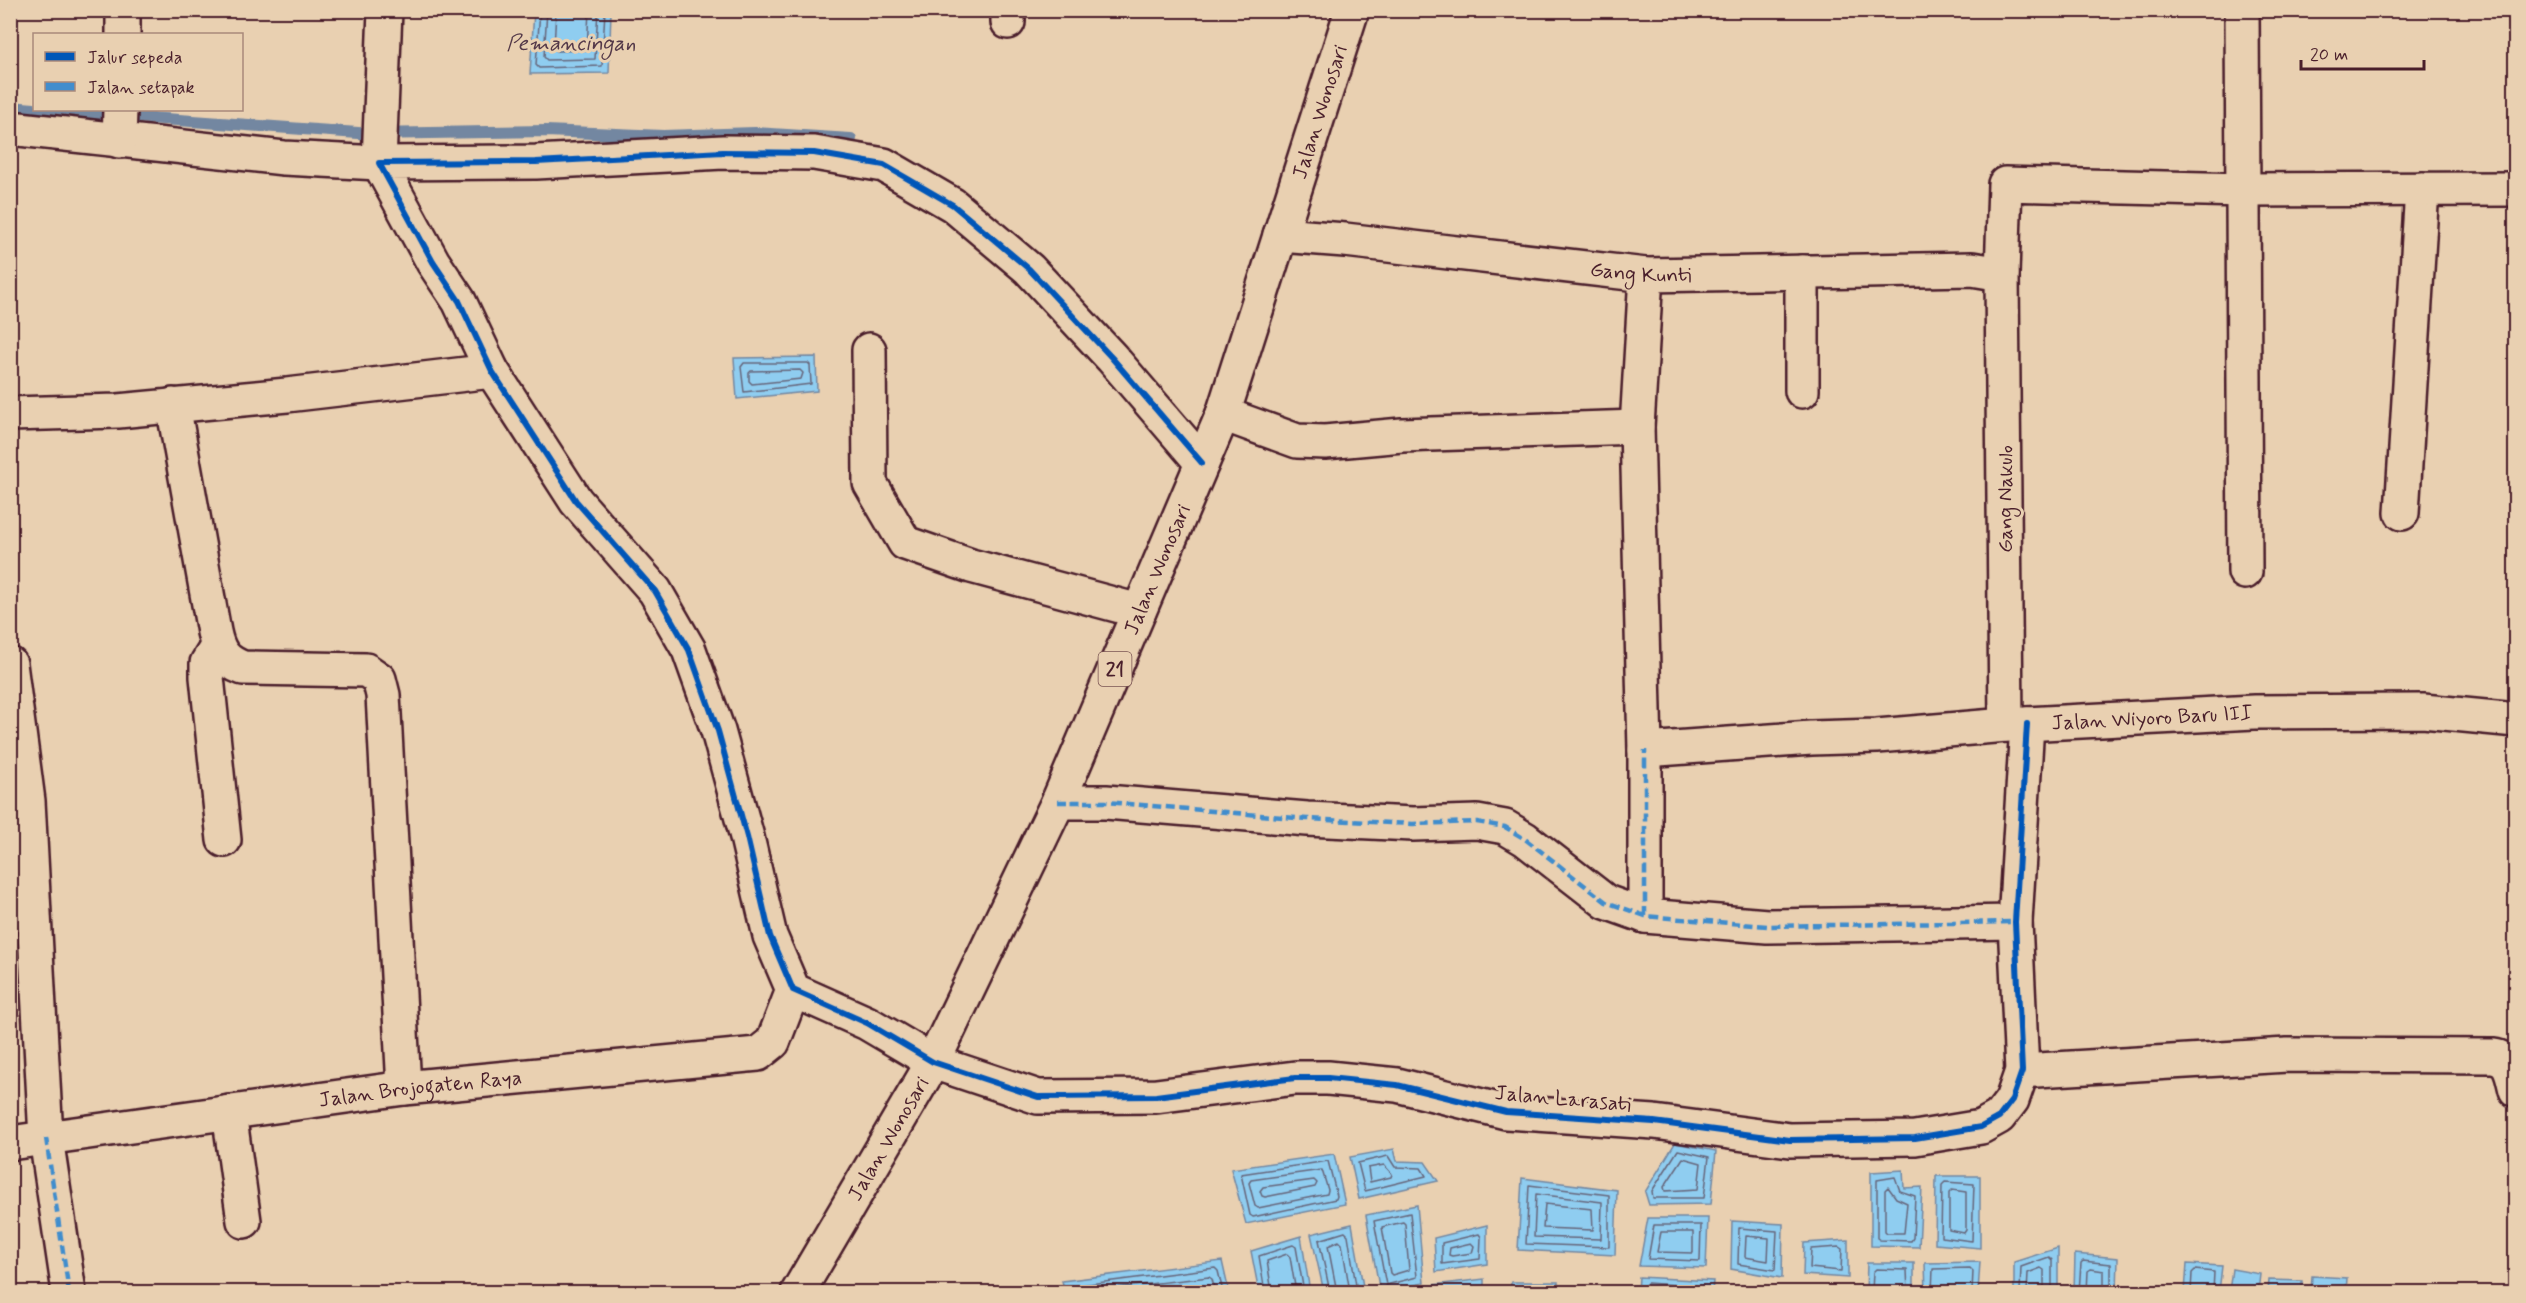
<svg xmlns="http://www.w3.org/2000/svg" width="2526" height="1303" viewBox="0 0 2526 1303" font-family="Mynerve,sans-serif">
<style>
.water{fill:#8fcdf0;stroke:#7387a1;stroke-width:1.5}
.lines{fill:none;stroke-linecap:round;stroke-linejoin:round}
.shore{stroke:#66657a;stroke-width:1.5}
.stream{stroke:#7387a1;stroke-width:12}
.minor-casing{stroke:#4a1f2b;stroke-width:38}
.highway-casing{stroke:#4a1f2b;stroke-width:38}
.minor{stroke:#e9d0b1;stroke-width:33}
.highway{stroke:#e9d0b1;stroke-width:33}
.quiet{stroke:#418dcd;stroke-width:4.5;stroke-dasharray:9 4.5;stroke-linecap:butt}
.cycleway-casing{stroke:#e9d0b1;stroke-width:10}
.cycleway{stroke:#0057b8;stroke-width:6}
.labels{text-anchor:middle;stroke-width:6;stroke-linejoin:round;paint-order:stroke}
.shield{fill:#e9d0b1;stroke:#7a5453;stroke-width:1.5}
.shield-label{font-size:20px;font-weight:bold;fill:#4a1f2b}
.street-label{font-size:21px;fill:#4a1f2b;stroke:#e9d0b1}
.water-label{font-size:22px;font-style:italic;fill:#543949;stroke:#e9d0b1}
</style>
<rect width="100%" height="100%" fill="#e9d0b1"/>
<filter id="ink" filterUnits="userSpaceOnUse"><feTurbulence type="fractalNoise" baseFrequency=".0167" numOctaves="2"/><feDisplacementMap in="SourceGraphic" scale="12" xChannelSelector="R" yChannelSelector="G"/><feConvolveMatrix kernelMatrix="1 2 1 2 8 2 1 2 1" color-interpolation-filters="sRGB"/></filter>
<g filter="url(#ink)">
<path class="water" d="M 534,11 L 611,11 L 609,73 L 530,74 Z
M 816,357 L 817,391 L 737,399 L 734,358 Z
M 1675,1143 L 1716,1151 L 1711,1204 L 1649,1205 L 1645,1192 Z
M 1394,1149 L 1397,1161 L 1425,1162 L 1438,1181 L 1359,1199 L 1350,1157 Z
M 1334,1154 L 1345,1204 L 1246,1224 L 1231,1169 Z
M 1903,1170 L 1904,1188 L 1922,1187 L 1919,1247 L 1871,1246 L 1871,1172 Z
M 1936,1176 L 1980,1176 L 1980,1248 L 1935,1244 Z
M 1522,1178 L 1617,1190 L 1615,1255 L 1518,1250 Z
M 1417,1205 L 1424,1283 L 1380,1292 L 1366,1215 Z
M 1648,1218 L 1708,1218 L 1706,1268 L 1639,1266 Z
M 1732,1221 L 1783,1224 L 1782,1278 L 1731,1269 Z
M 1352,1224 L 1364,1292 L 1324,1292 L 1311,1234 Z
M 1487,1225 L 1487,1264 L 1436,1272 L 1434,1238 Z
M 1301,1236 L 1310,1292 L 1259,1292 L 1251,1251 Z
M 1848,1240 L 1848,1278 L 1803,1275 L 1804,1243 Z
M 2058,1248 L 2058,1292 L 2014,1292 L 2014,1262 Z
M 2075,1254 L 2118,1258 L 2117,1292 L 2074,1292 Z
M 1222,1261 L 1229,1292 L 1065,1292 L 1062,1281 Z
M 1980,1262 L 1978,1292 L 1926,1292 L 1925,1263 Z
M 1867,1263 L 1914,1263 L 1914,1292 L 1866,1292 Z
M 2187,1264 L 2222,1266 L 2219,1292 L 2185,1292 Z
M 2232,1269 L 2260,1274 L 2258,1292 L 2229,1292 Z
M 2312,1276 L 2347,1278 L 2346,1292 L 2311,1292 Z
M 1639,1277 L 1713,1281 L 1712,1292 L 1638,1292 Z
M 1484,1279 L 1484,1292 L 1435,1292 L 1434,1285 Z
M 2269,1280 L 2302,1281 L 2302,1292 L 2268,1292 Z
M 1511,1282 L 1558,1282 L 1558,1292 L 1511,1292 Z"/>
<g class="lines">
<path class="shore" d="M 540,10 L 536,65 L 539,68 L 602,66 L 605,10
M 547,10 L 544,57 L 547,60 L 595,59 L 598,10
M 556,10 L 554,48 L 557,51 L 587,50 L 589,10
M 744,363 L 808,363 L 810,365 L 811,384 L 744,392 L 741,367 Z
M 800,370 L 803,373 L 801,379 L 752,384 L 749,381 L 749,373 L 751,371 Z
M 1678,1150 L 1709,1157 L 1704,1198 L 1653,1198 L 1652,1191 Z
M 1388,1156 L 1395,1167 L 1421,1168 L 1426,1176 L 1365,1191 L 1358,1163 Z
M 1683,1158 L 1701,1163 L 1698,1189 L 1665,1191 L 1664,1187 Z
M 1328,1161 L 1337,1196 L 1336,1199 L 1253,1217 L 1250,1215 L 1241,1174 Z
M 1384,1165 L 1392,1174 L 1391,1177 L 1370,1182 L 1368,1168 Z
M 1322,1170 L 1328,1190 L 1327,1194 L 1258,1208 L 1255,1206 L 1249,1183 L 1251,1180 Z
M 1895,1177 L 1900,1191 L 1915,1196 L 1913,1238 L 1911,1241 L 1880,1240 L 1877,1238 L 1877,1180 Z
M 1314,1180 L 1317,1183 L 1315,1187 L 1265,1197 L 1262,1196 L 1260,1191 L 1263,1187 Z
M 1945,1182 L 1974,1184 L 1972,1241 L 1941,1237 L 1942,1185 Z
M 1529,1185 L 1609,1195 L 1609,1247 L 1526,1244 Z
M 1888,1187 L 1896,1198 L 1907,1203 L 1904,1233 L 1887,1233 L 1885,1231 L 1885,1190 Z
M 1952,1190 L 1966,1192 L 1966,1230 L 1964,1233 L 1949,1230 L 1949,1193 Z
M 1536,1194 L 1602,1202 L 1601,1239 L 1534,1237 Z
M 1545,1204 L 1592,1209 L 1593,1230 L 1543,1228 Z
M 1410,1213 L 1417,1277 L 1386,1285 L 1374,1221 Z
M 1403,1222 L 1405,1224 L 1409,1270 L 1392,1275 L 1390,1273 L 1382,1227 Z
M 1654,1225 L 1701,1225 L 1700,1261 L 1648,1259 Z
M 1739,1228 L 1777,1231 L 1775,1270 L 1738,1264 Z
M 1661,1232 L 1693,1232 L 1693,1253 L 1657,1252 Z
M 1479,1234 L 1481,1237 L 1480,1259 L 1442,1264 L 1442,1243 Z
M 1746,1236 L 1769,1238 L 1768,1261 L 1745,1257 Z
M 1471,1243 L 1474,1246 L 1472,1253 L 1452,1256 L 1449,1255 L 1450,1248 Z
M 1839,1247 L 1842,1249 L 1841,1271 L 1810,1268 L 1811,1249 Z
M 1071,1292 L 1073,1286 L 1215,1268 L 1218,1271 L 1223,1292
M 1081,1292 L 1209,1277 L 1212,1279 L 1215,1292
M 1265,1292 L 1259,1256 L 1293,1245 L 1296,1247 L 1304,1292
M 1272,1292 L 1267,1261 L 1287,1254 L 1290,1257 L 1296,1292
M 1330,1292 L 1319,1240 L 1345,1232 L 1348,1235 L 1357,1292
M 1337,1292 L 1328,1246 L 1339,1241 L 1342,1244 L 1350,1292
M 1644,1292 L 1645,1285 L 1647,1283 L 1704,1287 L 1707,1292
M 1872,1292 L 1873,1272 L 1876,1269 L 1907,1270 L 1908,1292
M 1932,1292 L 1933,1269 L 1970,1268 L 1973,1271 L 1972,1292
M 2020,1292 L 2021,1267 L 2049,1257 L 2052,1260 L 2052,1292
M 2027,1292 L 2028,1273 L 2041,1268 L 2044,1270 L 2044,1292
M 2079,1292 L 2081,1263 L 2083,1261 L 2111,1264 L 2111,1292
M 2087,1292 L 2088,1271 L 2091,1269 L 2104,1271 L 2104,1292
M 2191,1292 L 2192,1273 L 2195,1270 L 2214,1272 L 2213,1292"/>
<path class="stream" d="M 10,107 L 34,109
M 40,110 L 372,134 L 546,131 L 663,136 L 755,133 L 851,139"/>
<defs>
<g id="minor">
<path d="M 2242,10 L 2245,572"/>
<path d="M 1008,22 L 1008,10"/>
<path d="M 123,34 L 123,10"/>
<path d="M 10,128 L 284,158 L 379,163 L 385,10"/>
<path d="M 119,141 L 120,110"/>
<path id="s1" d="M 1280,235 L 1345,240 L 1646,275 L 1972,269 L 2002,274"/>
<path d="M 869,350 L 870,483 L 905,543 L 971,566 L 1139,611"/>
<path d="M 1802,391 L 1802,272"/>
<path d="M 173,405 L 214,632 C 218,651 224,661 243,668 L 366,670 L 379,679 L 383,695 L 404,1088"/>
<path d="M 10,414 L 118,411 L 287,395 L 492,371"/>
<path d="M 1223,414 L 1297,441 L 1325,442 L 1402,435 L 1637,427"/>
<path d="M 1202,463 L 1112,358 L 1029,269 L 953,205 L 884,165 L 814,153 L 723,152 L 536,162 L 379,163 L 433,262 L 459,301 L 492,371 L 576,501 L 655,591 L 689,650 L 718,731 L 747,837 L 770,936 L 793,990 L 867,1023 L 933,1062 L 1038,1097 L 1156,1096 L 1295,1078 L 1328,1078 L 1397,1085 L 1506,1112 L 1654,1122 L 1790,1140 L 1915,1138 L 1981,1127 L 1999,1117 L 2012,1100 L 2022,1071 L 2015,922 L 2027,724"/>
<path d="M 2402,513 L 2422,189"/>
<path d="M 217,647 L 207,663 L 207,677 L 224,840"/>
<path d="M 10,664 L 28,801 L 46,1138 L 69,1292"/>
<path d="M 2006,725 L 2002,274 L 2005,184 L 2244,190 L 2516,189"/>
<path id="s2" d="M 1645,750 L 1811,738 L 1877,736 L 2006,725 L 2254,712 L 2423,711 L 2516,720"/>
<path d="M 1058,802 L 1106,802 L 1307,819 L 1413,824 L 1477,822 L 1505,827 L 1525,839 L 1606,902 L 1645,916 L 1767,926 L 2015,922"/>
<path d="M 1645,916 L 1645,750 L 1637,427 L 1646,275"/>
<path d="M 2022,1071 L 2287,1055 L 2493,1056 C 2511,1058 2512,1075 2516,1090"/>
<path d="M 229,1112 L 244,1221"/>
<path id="s3" d="M 10,1143 L 404,1088 L 758,1054 L 773,1042 L 793,990"/>
</g>
<g id="highway">
<path id="s4" d="M 798,1292 L 933,1062 L 1058,802 L 1223,414 L 1352,10"/>
</g>
</defs>
<use href="#minor" class="minor-casing"/>
<use href="#highway" class="highway-casing"/>
<use href="#minor" class="minor"/>
<use href="#highway" class="highway"/>
<path class="quiet" d="M 1058,802 L 1106,802 L 1307,819 L 1413,824 L 1477,822 L 1505,827 L 1525,839 L 1606,902 L 1645,916 L 1767,926 L 2015,922
M 1645,916 L 1645,750
M 46,1138 L 69,1292"/>
<defs>
<path id="cycleway" d="M 1202,463 L 1112,358 L 1029,269 L 953,205 L 884,165 L 814,153 L 723,152 L 536,162 L 379,163 L 433,262 L 459,301 L 492,371 L 576,501 L 655,591 L 689,650 L 718,731 L 747,837 L 770,936 L 793,990 L 867,1023 L 933,1062 L 1038,1097 L 1156,1096 L 1295,1078 L 1328,1078 L 1397,1085 L 1506,1112 L 1654,1122 L 1790,1140 L 1915,1138 L 1981,1127 L 1999,1117 L 2012,1100 L 2022,1071 L 2015,922 L 2027,724"/>
</defs>
<use href="#cycleway" class="cycleway-casing"/>
<use href="#cycleway" class="cycleway"/>
</g>
</g>
<g class="labels">
<rect class="shield" x="1098.5" y="652" width="33" height="34" rx="4.5"/>
<g class="shield-label">
<text x="1115" y="676">21</text>
</g>
<g class="street-label">
<text dy="7" stroke="none"><textPath href="#s4" startOffset="1294">Jalan Wonosari</textPath></text>
<text dy="7" stroke="none"><textPath href="#s1" startOffset="363">Gang Kunti</textPath></text>
<text transform="translate(2005 499) rotate(-90)" y="7">Gang Nakulo</text>
<text dy="7" stroke="none"><textPath href="#s4" startOffset="808">Jalan Wonosari</textPath></text>
<text dy="7" stroke="none"><textPath href="#s2" startOffset="508">Jalan Wiyoro Baru III</textPath></text>
<text dy="7" stroke="none"><textPath href="#s3" startOffset="414">Jalan Brojogaten Raya</textPath></text>
<text transform="translate(1563 1098) rotate(5)" y="7">Jalan Larasati</text>
<text dy="7" stroke="none"><textPath href="#s4" startOffset="178">Jalan Wonosari</textPath></text>
</g>
<g class="water-label">
<text x="571" y="50">Pemancingan</text>
</g>
</g>
<rect width="2526" height="1303" fill="none" stroke="#e9d0b1" stroke-width="36"/>
<rect x="18" y="18" width="2490" height="1267" fill="none" stroke="#4a1f2b" stroke-width="2" filter="url(#ink)"/>
<rect x="33" y="33" width="210" height="78" fill="#e9d0b1" stroke="#a9897b" stroke-width="1.5"/>
<rect x="45" y="52" width="30" height="9" fill="#0057b8" stroke="#a9897b" stroke-width="1.5"/>
<text x="87" y="63" font-size="18" fill="#4a1f2b">Jalur sepeda</text>
<rect x="45" y="82" width="30" height="9" fill="#418dcd" stroke="#a9897b" stroke-width="1.5"/>
<text x="87" y="93" font-size="18" fill="#4a1f2b">Jalan setapak</text>
<path d="M2301 60v9h123v-9" fill="none" stroke="#4a1f2b" stroke-width="3"/>
<text x="2310" y="60" font-size="18" fill="#4a1f2b" stroke="#e9d0b1" stroke-width="4.5" paint-order="stroke">20 m</text>
</svg>
